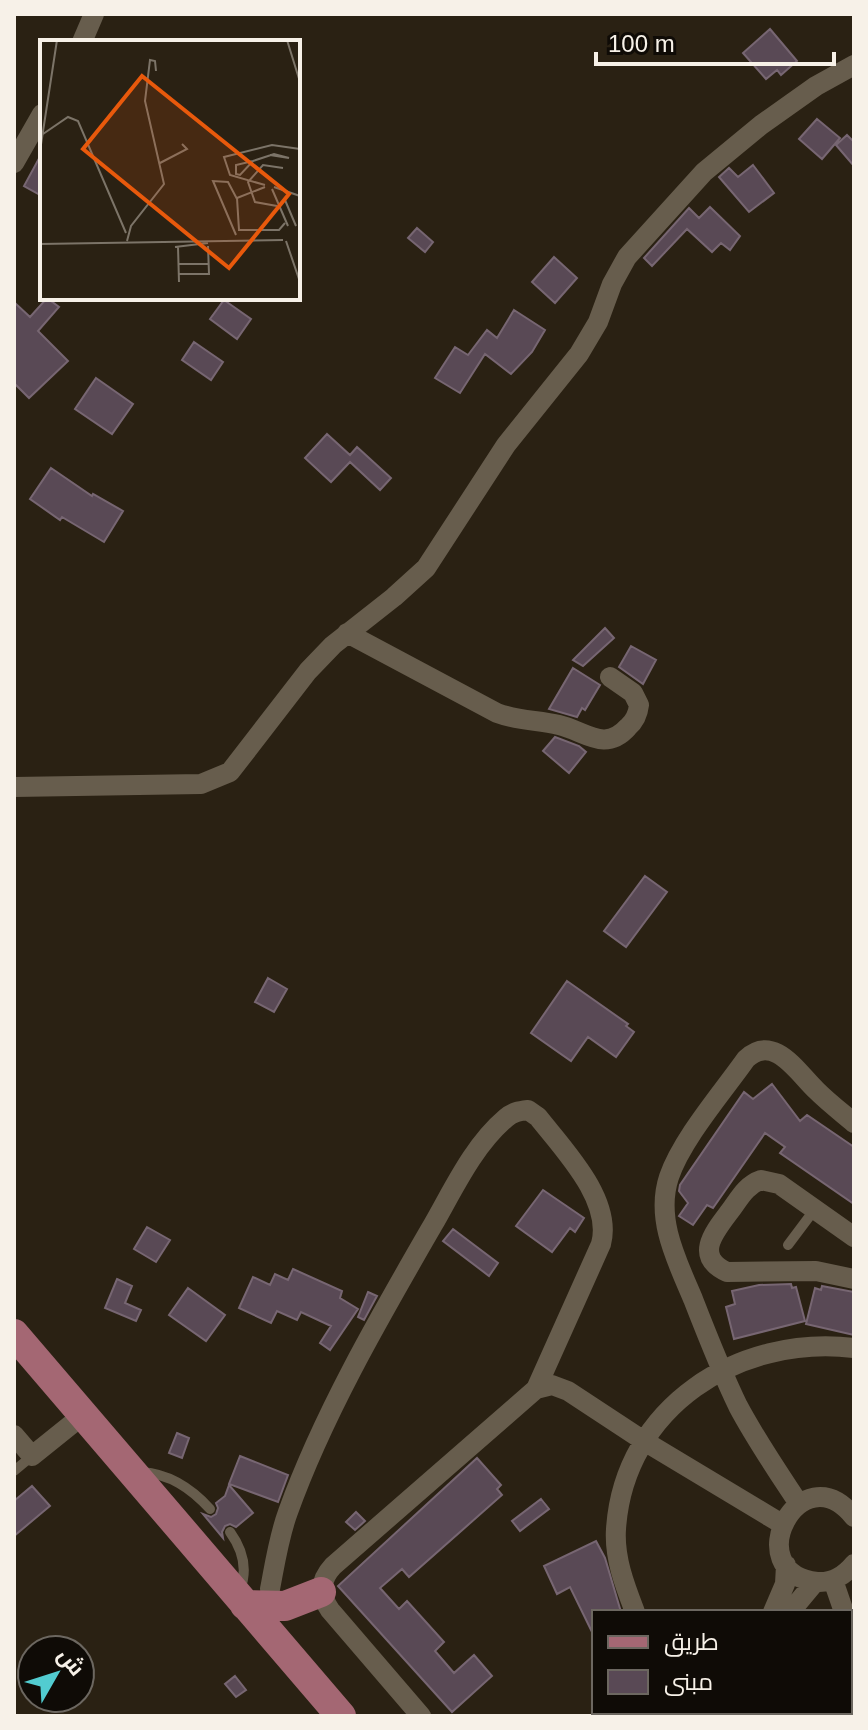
<svg xmlns="http://www.w3.org/2000/svg" width="868" height="1730" viewBox="0 0 868 1730" font-family="Arial,Cairo,sans-serif">
<style>
.building{fill:#594955;stroke:#776672;stroke-width:2}
.lines{fill:none;stroke-linecap:round;stroke-linejoin:round}
.lane{stroke:#675d4d;stroke-width:10}
.street{stroke:#675d4d;stroke-width:20}
.primary{stroke:#a46773;stroke-width:30}
.inset-road{fill:none;stroke:#7c7468;stroke-width:2}
.view{fill:#e8590c;fill-opacity:0.15;stroke:#e8590c;stroke-width:4}
.inset-edge{fill:none;stroke:#f7f1e8;stroke-width:4}
</style>
<rect width="100%" height="100%" fill="#2a2113"/>
<path class="building" d="M 770,29 L 797,61 L 781,75 L 777,70 L 766,79 L 743,53 Z
M 817,119 L 840,138 L 822,159 L 799,139 Z
M 847,135 L 854,142 L 854,166 L 836,145 Z
M 42,153 L 42,196 L 24,186 Z
M 753,165 L 774,193 L 749,212 L 719,177 L 729,168 L 738,177 Z
M 710,207 L 740,236 L 730,250 L 721,243 L 712,252 L 687,229 L 652,266 L 644,258 L 689,208 L 699,218 Z
M 417,228 L 433,242 L 425,252 L 408,238 Z
M 554,257 L 577,278 L 555,303 L 532,282 Z
M 47,298 L 59,307 L 38,331 L 68,361 L 29,398 L 14,383 L 14,302 L 30,317 Z
M 224,300 L 251,319 L 237,339 L 210,319 Z
M 514,310 L 545,330 L 532,352 L 511,374 L 485,354 L 460,393 L 435,378 L 455,347 L 468,355 L 487,330 L 497,338 Z
M 194,342 L 223,362 L 211,380 L 182,360 Z
M 96,378 L 133,404 L 112,434 L 75,409 Z
M 327,434 L 350,455 L 357,447 L 391,478 L 380,490 L 350,462 L 331,482 L 305,458 Z
M 51,468 L 92,496 L 93,494 L 123,511 L 104,542 L 62,517 L 60,520 L 30,499 Z
M 605,628 L 614,638 L 583,666 L 573,660 Z
M 631,646 L 656,660 L 643,684 L 619,667 Z
M 573,668 L 600,685 L 585,710 L 582,708 L 577,717 L 549,709 Z
M 555,737 L 579,746 L 586,752 L 569,773 L 543,751 Z
M 645,876 L 667,892 L 626,947 L 604,931 Z
M 268,978 L 287,989 L 274,1012 L 255,1002 Z
M 567,981 L 628,1024 L 626,1026 L 634,1032 L 616,1057 L 588,1037 L 571,1061 L 531,1033 Z
M 772,1084 L 800,1121 L 807,1115 L 854,1147 L 854,1204 L 780,1153 L 785,1147 L 765,1133 L 713,1208 L 707,1205 L 693,1225 L 679,1216 L 688,1203 L 679,1191 L 680,1185 L 744,1092 L 753,1099 Z
M 543,1190 L 584,1218 L 575,1232 L 570,1228 L 552,1252 L 516,1226 Z
M 147,1227 L 170,1240 L 156,1262 L 134,1249 Z
M 453,1229 L 498,1263 L 489,1276 L 443,1241 Z
M 293,1269 L 342,1291 L 340,1298 L 358,1309 L 330,1350 L 320,1343 L 331,1326 L 301,1312 L 297,1320 L 277,1311 L 271,1323 L 239,1308 L 253,1277 L 270,1285 L 275,1274 L 288,1280 Z
M 117,1279 L 132,1286 L 125,1303 L 141,1310 L 136,1321 L 105,1308 Z
M 791,1284 L 792,1288 L 796,1287 L 805,1321 L 734,1339 L 726,1307 L 735,1304 L 732,1291 L 759,1285 Z
M 822,1286 L 854,1292 L 854,1335 L 806,1324 L 815,1288 L 821,1290 Z
M 188,1288 L 225,1315 L 206,1341 L 169,1315 Z
M 368,1292 L 377,1296 L 364,1320 L 358,1317 Z
M 177,1433 L 189,1438 L 182,1458 L 169,1453 Z
M 240,1456 L 288,1475 L 278,1502 L 229,1484 Z
M 477,1458 L 501,1485 L 497,1489 L 502,1495 L 409,1577 L 402,1569 L 380,1588 L 399,1609 L 407,1601 L 444,1642 L 435,1651 L 454,1673 L 474,1655 L 492,1676 L 452,1712 L 338,1586 Z
M 229,1485 L 253,1513 L 236,1527 L 230,1524 L 225,1526 L 222,1532 L 223,1538 L 203,1514 L 211,1517 L 216,1514 L 218,1508 L 216,1503 L 225,1496 Z
M 32,1486 L 50,1506 L 14,1536 L 14,1501 Z
M 541,1499 L 549,1509 L 520,1531 L 512,1521 Z
M 356,1512 L 365,1521 L 355,1530 L 346,1522 Z
M 596,1541 L 605,1558 L 621,1612 L 594,1612 L 594,1636 L 570,1587 L 557,1594 L 544,1566 Z
M 235,1676 L 246,1690 L 236,1697 L 225,1684 Z"/>
<g class="lines">
<path class="lane" d="M 788,1245 L 815,1209
M 14,1471 L 32,1456
M 142,1472 C 170,1474 191,1488 210,1509
M 230,1532 C 243,1550 248,1569 240,1590"/>
<path class="street" d="M 82,42 L 94,14
M 14,163 L 42,114
M 347,633 L 497,713 C 518,721 538,720 559,725 C 585,731 605,753 628,727 C 635,721 638,714 639,705 L 633,693 L 610,677
M 14,787 L 201,784 L 230,772 L 308,671 L 333,645 L 394,597 L 426,568 L 506,445 L 579,354 L 598,322 L 612,284 L 627,257 L 704,172 L 761,125 L 816,86 L 854,65
M 854,1237 L 779,1184 L 761,1180 C 746,1185 739,1199 730,1211 C 715,1231 693,1256 727,1272 L 816,1271 L 854,1279
M 14,1435 L 32,1456 L 83,1415
M 799,1504 C 778,1472 756,1440 738,1406 C 721,1371 707,1335 693,1299 C 677,1261 655,1219 669,1177 C 682,1139 722,1093 746,1059 C 774,1033 797,1072 816,1090 C 828,1102 841,1112 854,1123
M 854,1517 C 800,1450 737,1573 817,1582 C 832,1583 845,1575 854,1564
M 833,1580 L 844,1612
M 270,1589 C 275,1563 279,1536 288,1512 C 323,1414 382,1313 434,1223 C 454,1188 474,1145 506,1118 C 513,1112 519,1111 528,1110 L 538,1117 C 564,1150 613,1200 601,1244 L 536,1389
M 635,1612 C 625,1586 614,1558 616,1529 C 624,1407 739,1334 854,1348
M 773,1612 L 785,1584 L 786,1565
M 790,1612 L 815,1582
M 850,1628 L 854,1638
M 421,1716 L 330,1610 C 319,1594 320,1580 333,1566 L 536,1389 L 552,1385 L 568,1391 L 644,1441 L 782,1524
M 719,1716 L 721,1712
M 739,1716 L 741,1712"/>
<path class="primary" d="M 14,1334 L 341,1716
M 245,1605 L 285,1606 L 321,1592"/>
</g>
<g transform="translate(40 40)">
<rect width="260" height="260" fill="#2a2113"/>
<path class="inset-road" d="M 247,0 L 260,42M 3,94 L 28,77 L 38,81 L 86,193M 0,111 L 17,0M 213,121 L 234,114 L 249,118 L 230,115M 213,121 L 200,135 L 196,134 L 196,125 ZM 120,123 L 147,109 L 142,104M 225,145 L 190,135 L 184,117 L 232,105 L 260,109M 225,147 L 197,158 L 199,190 L 239,190 L 245,183M 234,147 L 260,156M 232,149 L 248,186M 245,160 L 256,186M 237,166 L 215,162 L 208,142 L 223,125 L 243,128M 196,195 L 173,141 L 188,142 L 197,159M 87,201 L 91,186 L 124,144 L 105,61 L 110,20 L 115,21 L 116,31M 246,201 L 260,242M 0,204 L 243,200M 135,207 L 168,203M 138,207 L 139,242M 139,224 L 168,224M 139,234 L 169,234 L 168,206"/>
<path class="view" d="M 102,36 L 249,154 L 189,228 L 43,109 Z"/>
<rect width="260" height="260" class="inset-edge"/>
</g>
<rect width="868" height="1730" fill="none" stroke="#f7f1e8" stroke-width="32"/>
<rect x="592" y="1610" width="260" height="104" fill="#0f0b06" stroke="#6c6760" stroke-width="2"/>
<rect x="608" y="1636" width="40" height="12" fill="#a46773" stroke="#6c6760" stroke-width="2"/>
<text x="664" y="1650" font-size="24" fill="#f7f1e8">طريق</text>
<rect x="608" y="1670" width="40" height="24" fill="#594955" stroke="#6c6760" stroke-width="2"/>
<text x="664" y="1690" font-size="24" fill="#f7f1e8">مبنى</text>
<g transform="translate(56 1674) rotate(51)"><circle r="38" fill="#0f0b06" stroke="#6c6760" stroke-width="2"/>
<path d="M0-6L14 30L0 20L-14 30Z" fill="#52ccd0"/>
<text y="-12" font-size="22" font-weight="bold" text-anchor="middle" fill="#f7f1e8">ش</text>
</g>
<path d="M596 52v12h238v-12" fill="none" stroke="#f7f1e8" stroke-width="4"/>
<text x="608" y="52" font-size="24" fill="#f7f1e8" stroke="#0f0b06" stroke-width="6" paint-order="stroke">100 m</text>
</svg>
